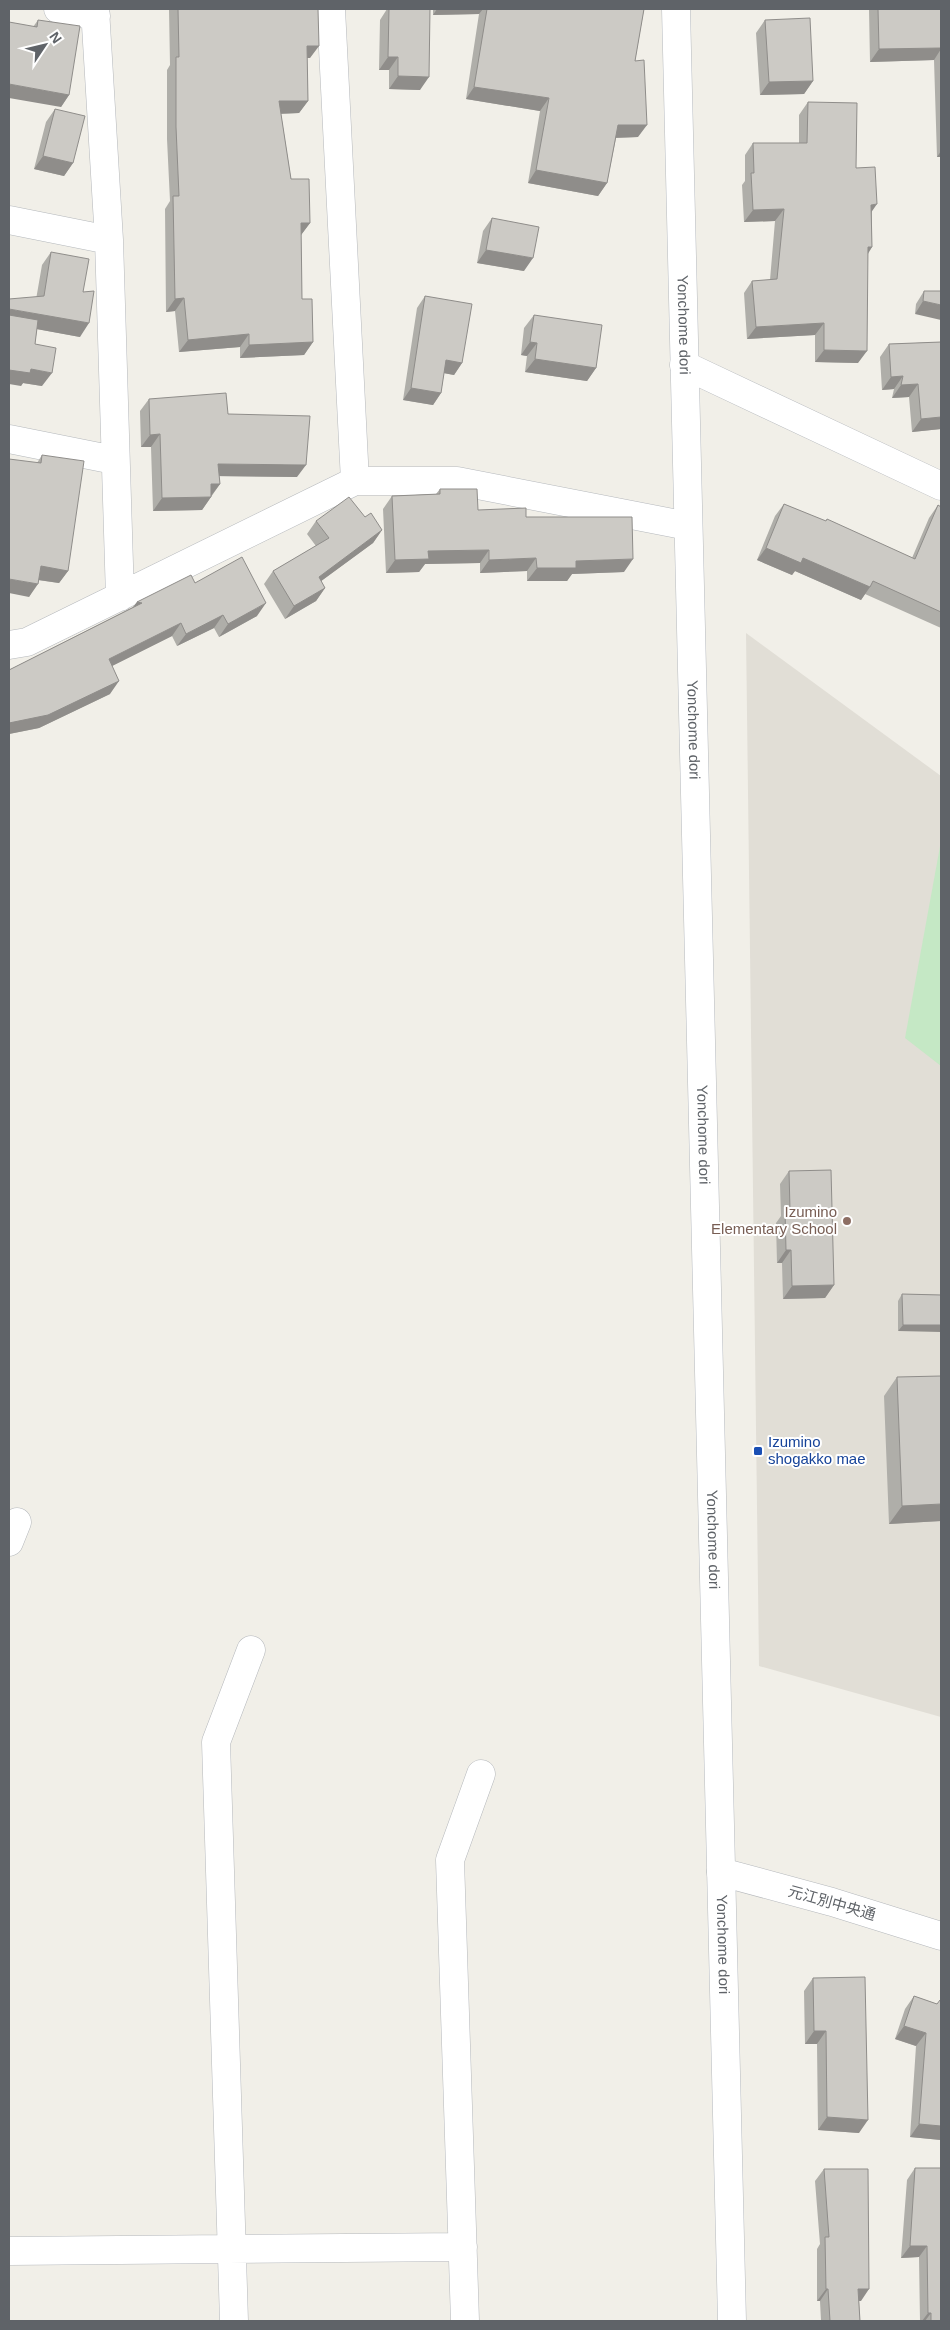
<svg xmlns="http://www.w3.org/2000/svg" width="950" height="2330" viewBox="0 0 950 2330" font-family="Helvetica,'Noto Sans JP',sans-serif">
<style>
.education{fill:#e1ded6}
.green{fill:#c5e8c5}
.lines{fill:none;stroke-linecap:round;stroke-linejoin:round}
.street-casing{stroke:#b5b8bc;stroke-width:29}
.secondary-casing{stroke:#b6babf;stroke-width:29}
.street{stroke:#fff;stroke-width:28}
.secondary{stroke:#fff;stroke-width:28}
.wall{fill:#afaea9}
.shaded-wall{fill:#8f8d8a}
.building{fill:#cccac5;stroke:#8f8d8a}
.education-dot{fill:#8d6e63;stroke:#fff;stroke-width:2}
.transit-dot{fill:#1a4fb4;stroke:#fff;stroke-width:2}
.labels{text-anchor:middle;stroke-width:4;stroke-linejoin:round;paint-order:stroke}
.street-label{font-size:15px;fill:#5f6368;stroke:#fff}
.education-label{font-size:15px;fill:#785e54;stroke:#fff;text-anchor:end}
.transit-label{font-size:15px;fill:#164399;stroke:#fff;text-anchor:start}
</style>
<rect width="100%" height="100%" fill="#f1efe8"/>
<path class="education" d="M 746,633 L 941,776 L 941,1717 L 759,1666 Z"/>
<path class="green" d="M 941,841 L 941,1066 L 905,1038 Z"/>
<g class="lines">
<defs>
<path id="street" d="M 58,9 L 96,16
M 95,9 L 109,240 L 120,597
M 331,9 L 355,481
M 9,220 L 109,240
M 684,365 L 941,486
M 9,439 L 114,460
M 9,645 L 27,642 L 355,481 L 457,481 L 688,526
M 9,1542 L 17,1522
M 721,1872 L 832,1902 L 941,1936
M 9,2251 L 463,2247
M 234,2321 L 216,1742 L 251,1650
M 465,2321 L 450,1860 L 481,1774"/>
<g id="secondary">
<path id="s1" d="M 676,9 L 732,2321"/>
</g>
</defs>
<use href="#street" class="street-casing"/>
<use href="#secondary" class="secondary-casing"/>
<use href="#street" class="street"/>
<use href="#secondary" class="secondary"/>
</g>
<path class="wall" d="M 169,9 L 318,9 L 310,58 L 307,58 L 308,101 L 299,113 L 281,114 L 291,179 L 310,223 L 301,235 L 302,299 L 313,342 L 304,355 L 240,358 L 240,347 L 179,352 L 175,311 L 166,312 L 165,209 L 170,201 L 167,139 L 167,70 L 170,65 Z
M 387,9 L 430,9 L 420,90 L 389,89 L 389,70 L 379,70 L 380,20 Z
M 433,9 L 644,9 L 635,61 L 638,137 L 616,138 L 607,183 L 598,196 L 528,183 L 540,111 L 466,99 L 479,14 L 433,15 Z
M 869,9 L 941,9 L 941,233 L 941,157 L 937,157 L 934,60 L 870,62 Z
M 38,20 L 69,95 L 61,107 L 33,27 Z
M 765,20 L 813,81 L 804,94 L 760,95 L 756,33 Z
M 808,102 L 856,168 L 872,212 L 872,247 L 868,254 L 858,363 L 815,362 L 815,335 L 747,339 L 744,293 L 752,281 L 770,280 L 775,221 L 744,222 L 742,185 L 745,181 L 745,155 L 753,143 L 799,143 L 799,115 Z
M 55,109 L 73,163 L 64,176 L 34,169 L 46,122 Z
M 492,218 L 524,271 L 477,263 L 483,231 Z
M 51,252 L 83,292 L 80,337 L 37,329 L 35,344 L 42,386 L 23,383 L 21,386 L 42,265 Z
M 924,291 L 941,291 L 915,314 L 916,304 Z
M 425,296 L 462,363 L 454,375 L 444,373 L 441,393 L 433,405 L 403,400 L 417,308 Z
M 534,315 L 596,368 L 587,381 L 525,372 L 527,356 L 521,355 L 524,328 Z
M 941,342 L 941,429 L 912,432 L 909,397 L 892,398 L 894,389 L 882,390 L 880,357 L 889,344 Z
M 149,399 L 228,414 L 297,477 L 219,476 L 220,484 L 202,510 L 153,511 L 151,447 L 141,447 L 140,411 Z
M 42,455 L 68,571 L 59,583 L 38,580 L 29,597 L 37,463 Z
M 440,489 L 478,510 L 526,517 L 624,572 L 572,574 L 567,581 L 527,581 L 527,571 L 480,573 L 480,563 L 425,564 L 419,572 L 386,573 L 383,509 L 392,496 L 436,494 Z
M 784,504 L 912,558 L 929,518 L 938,505 L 941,507 L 941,628 L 865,594 L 861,600 L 795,571 L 792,575 L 757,560 L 775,516 Z
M 365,517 L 382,530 L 373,543 L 321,581 L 325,588 L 316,601 L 285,619 L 264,584 L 273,571 L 316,546 L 307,534 L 316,521 Z
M 195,583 L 257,616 L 219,637 L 214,628 L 177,646 L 172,636 L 112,666 L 110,694 L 39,728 L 9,734 L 9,670 L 133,607 L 137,602 Z
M 789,1171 L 834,1285 L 825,1298 L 783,1299 L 782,1263 L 777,1263 L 776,1223 L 781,1216 L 780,1184 Z
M 902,1294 L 941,1295 L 898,1331 L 898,1301 Z
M 897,1377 L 941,1521 L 889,1524 L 884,1396 Z
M 813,1978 L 859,2133 L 818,2130 L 817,2044 L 805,2044 L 804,1991 Z
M 914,1996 L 937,2004 L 941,2000 L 941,2140 L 910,2137 L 916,2046 L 895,2039 L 905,2009 Z
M 915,2168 L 941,2321 L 920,2321 L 919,2257 L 901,2258 L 907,2180 Z
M 824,2169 L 861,2301 L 859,2301 L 860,2321 L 821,2321 L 820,2301 L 817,2301 L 817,2249 L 820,2244 L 815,2181 Z"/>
<path class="shaded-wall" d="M 437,9 L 483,9 L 479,14 L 433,15 Z
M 307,46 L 319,46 L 310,58 L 298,58 Z
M 941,48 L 941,49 L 934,60 L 870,62 L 879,49 Z
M 388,57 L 398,57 L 389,70 L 379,70 Z
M 398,76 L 429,77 L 420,90 L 389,89 Z
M 813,81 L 804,94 L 760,95 L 769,82 Z
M 9,84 L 69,95 L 61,107 L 9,98 Z
M 474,87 L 549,98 L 540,111 L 466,99 Z
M 279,101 L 308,101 L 299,113 L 270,114 Z
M 618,125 L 647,125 L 638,137 L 609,138 Z
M 941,151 L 941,157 L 937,157 Z
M 43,156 L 73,163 L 64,176 L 34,169 Z
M 536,170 L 607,183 L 598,196 L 528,183 Z
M 877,204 L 868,217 L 871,205 Z
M 784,209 L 775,221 L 744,222 L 753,210 Z
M 301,223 L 310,223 L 301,235 Z
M 868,247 L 872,247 L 864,259 Z
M 486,250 L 533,258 L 524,271 L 477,263 Z
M 184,298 L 175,311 L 166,312 L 175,299 Z
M 923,301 L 941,305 L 941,320 L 915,314 Z
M 9,309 L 89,323 L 80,337 L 9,324 Z
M 824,323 L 815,335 L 747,339 L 756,327 Z
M 249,334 L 240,347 L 179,352 L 188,340 Z
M 313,342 L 304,355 L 240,358 L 249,345 Z
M 530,342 L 537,343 L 527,356 L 521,355 Z
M 824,350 L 867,351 L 858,363 L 815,362 Z
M 535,359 L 596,368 L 587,381 L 525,372 Z
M 446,360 L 462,363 L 454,375 L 438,372 Z
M 31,369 L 52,373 L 42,386 L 23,383 L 21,386 L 9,384 L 9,370 Z
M 903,376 L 894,389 L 882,390 L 891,377 Z
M 918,384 L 909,397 L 892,398 L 901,385 Z
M 411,388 L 441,393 L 433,405 L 403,400 Z
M 941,417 L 941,429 L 912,432 L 921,419 Z
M 160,434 L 151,447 L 141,447 L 150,435 Z
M 218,464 L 306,465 L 297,477 L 210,476 Z
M 211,484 L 220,484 L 211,496 Z
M 211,497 L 202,510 L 153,511 L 162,498 Z
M 382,530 L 373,543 L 309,590 L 319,577 Z
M 766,548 L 803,558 L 870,587 L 861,600 L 795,571 L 792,575 L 757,560 Z
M 489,550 L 480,563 L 425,564 L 419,572 L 386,573 L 395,560 L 428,551 Z
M 536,558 L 527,571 L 480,573 L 489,560 Z
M 633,559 L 624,572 L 572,574 L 567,581 L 527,581 L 537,568 L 576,561 Z
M 41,566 L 68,571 L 59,583 L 32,579 Z
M 9,579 L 38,584 L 29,597 L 9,593 Z
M 325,588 L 316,601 L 285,619 L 294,606 Z
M 137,602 L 142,603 L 128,614 Z
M 266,603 L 257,616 L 219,637 L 228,624 Z
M 223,615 L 214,628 L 177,646 L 186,634 Z
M 181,623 L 172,636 L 100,672 L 109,659 Z
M 119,681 L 110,694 L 39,728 L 9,734 L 9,723 Z
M 786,1250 L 791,1250 L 782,1263 L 777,1263 Z
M 834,1285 L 825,1298 L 783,1299 L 792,1286 Z
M 903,1325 L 941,1325 L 941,1332 L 898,1331 Z
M 941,1504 L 941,1521 L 889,1524 L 902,1506 Z
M 904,2026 L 926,2033 L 916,2046 L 895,2039 Z
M 814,2031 L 826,2031 L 817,2044 L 805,2044 Z
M 827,2117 L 868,2120 L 859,2133 L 818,2130 Z
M 919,2124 L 941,2126 L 941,2140 L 910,2137 Z
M 910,2246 L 927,2246 L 919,2257 L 901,2258 Z
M 826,2289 L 828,2289 L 820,2301 L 817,2301 Z
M 858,2289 L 869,2289 L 861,2301 L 850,2301 Z
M 928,2313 L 931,2313 L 925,2321 L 922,2321 Z"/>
<path class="building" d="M 178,9 L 318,9 L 319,46 L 307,46 L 308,101 L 279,101 L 291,179 L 309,179 L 310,223 L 301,223 L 302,299 L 312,299 L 313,342 L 249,345 L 249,334 L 188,340 L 184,298 L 175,299 L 173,196 L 179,196 L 176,127 L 176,57 L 179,57 Z
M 389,9 L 430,9 L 429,77 L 398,76 L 398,57 L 388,57 Z
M 487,9 L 644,9 L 635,61 L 644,60 L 647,125 L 618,125 L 607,183 L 536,170 L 549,98 L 474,87 Z
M 878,9 L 941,9 L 941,48 L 879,49 Z
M 810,18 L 813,81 L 769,82 L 765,20 Z
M 38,20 L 80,26 L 69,95 L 9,84 L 9,22 L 37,27 Z
M 808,102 L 857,103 L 856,168 L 875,167 L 877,204 L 871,205 L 872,247 L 868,247 L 867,351 L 824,350 L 824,323 L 756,327 L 752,281 L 777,279 L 784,209 L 753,210 L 751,173 L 754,173 L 753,143 L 807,143 Z
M 55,109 L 85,116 L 73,163 L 43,156 Z
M 492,218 L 539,227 L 533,258 L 486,250 Z
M 51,252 L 89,259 L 83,292 L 94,291 L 89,323 L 9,309 L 9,299 L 44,296 Z
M 924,291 L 941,291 L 941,305 L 923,301 Z
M 425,296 L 472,304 L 462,363 L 446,360 L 441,393 L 411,388 Z
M 9,315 L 38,320 L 35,344 L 56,348 L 52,373 L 31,369 L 30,373 L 9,370 Z
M 534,315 L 602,325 L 596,368 L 535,359 L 537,343 L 530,342 Z
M 941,342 L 941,417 L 921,419 L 918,384 L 901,385 L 903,376 L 891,377 L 889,344 Z
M 226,393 L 228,414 L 310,416 L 306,465 L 218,464 L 220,484 L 211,484 L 211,497 L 162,498 L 160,434 L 150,435 L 149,399 Z
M 42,455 L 84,461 L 68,571 L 41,566 L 38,584 L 9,579 L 9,459 L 41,463 Z
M 440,489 L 477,489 L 478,510 L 526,508 L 526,517 L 632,517 L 633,559 L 576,561 L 576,568 L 537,568 L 536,558 L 489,560 L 489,550 L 428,551 L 429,559 L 395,560 L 392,496 L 440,494 Z
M 349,497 L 365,517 L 371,513 L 382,530 L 319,577 L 325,588 L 294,606 L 273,571 L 329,538 L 316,521 Z
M 784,504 L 826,521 L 827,519 L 915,559 L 938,505 L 941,507 L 941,612 L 873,581 L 870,587 L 803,558 L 801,563 L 766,548 Z
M 242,557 L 266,603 L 228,624 L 223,615 L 186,634 L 181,623 L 109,659 L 119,681 L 48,715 L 9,723 L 9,670 L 142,603 L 137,602 L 191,575 L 195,583 Z
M 831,1170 L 834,1285 L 792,1286 L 791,1250 L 786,1250 L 785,1210 L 790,1210 L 789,1171 Z
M 902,1294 L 941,1295 L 941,1325 L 903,1325 Z
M 941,1376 L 941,1504 L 902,1506 L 897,1377 Z
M 865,1977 L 868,2120 L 827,2117 L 826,2031 L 814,2031 L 813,1978 Z
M 914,1996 L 937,2004 L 940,2000 L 941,2000 L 941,2126 L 919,2124 L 926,2033 L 904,2026 Z
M 915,2168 L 941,2168 L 941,2321 L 931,2321 L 931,2313 L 928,2313 L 927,2246 L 910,2246 Z
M 824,2169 L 868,2169 L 869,2289 L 858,2289 L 860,2321 L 830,2321 L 828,2289 L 826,2289 L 825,2237 L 829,2237 Z"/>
<circle class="education-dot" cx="847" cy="1221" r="5"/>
<rect class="transit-dot" x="753" y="1446" width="10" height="10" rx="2.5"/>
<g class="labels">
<g class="street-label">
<text dy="5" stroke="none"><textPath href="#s1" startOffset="316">Yonchome dori</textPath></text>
<text dy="5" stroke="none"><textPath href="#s1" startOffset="721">Yonchome dori</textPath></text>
<text dy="5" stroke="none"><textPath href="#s1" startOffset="1126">Yonchome dori</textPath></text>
<text dy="5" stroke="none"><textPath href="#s1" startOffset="1531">Yonchome dori</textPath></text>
<text transform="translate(832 1903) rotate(16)" y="5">元江別中央通</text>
<text dy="5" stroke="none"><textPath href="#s1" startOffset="1936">Yonchome dori</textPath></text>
</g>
<g class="education-label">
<text x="837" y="1217">Izumino<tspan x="837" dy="17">Elementary School</tspan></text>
</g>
<g class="transit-label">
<text x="768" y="1447">Izumino<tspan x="768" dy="17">shogakko mae</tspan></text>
</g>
</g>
<rect width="950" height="2330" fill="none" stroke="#5f6368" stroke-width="20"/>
<g transform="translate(45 45) rotate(55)" stroke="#ffffff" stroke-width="4" paint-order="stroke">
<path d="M0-4L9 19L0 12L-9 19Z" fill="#5f6368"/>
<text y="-8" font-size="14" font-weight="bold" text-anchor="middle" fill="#5f6368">N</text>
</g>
</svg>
